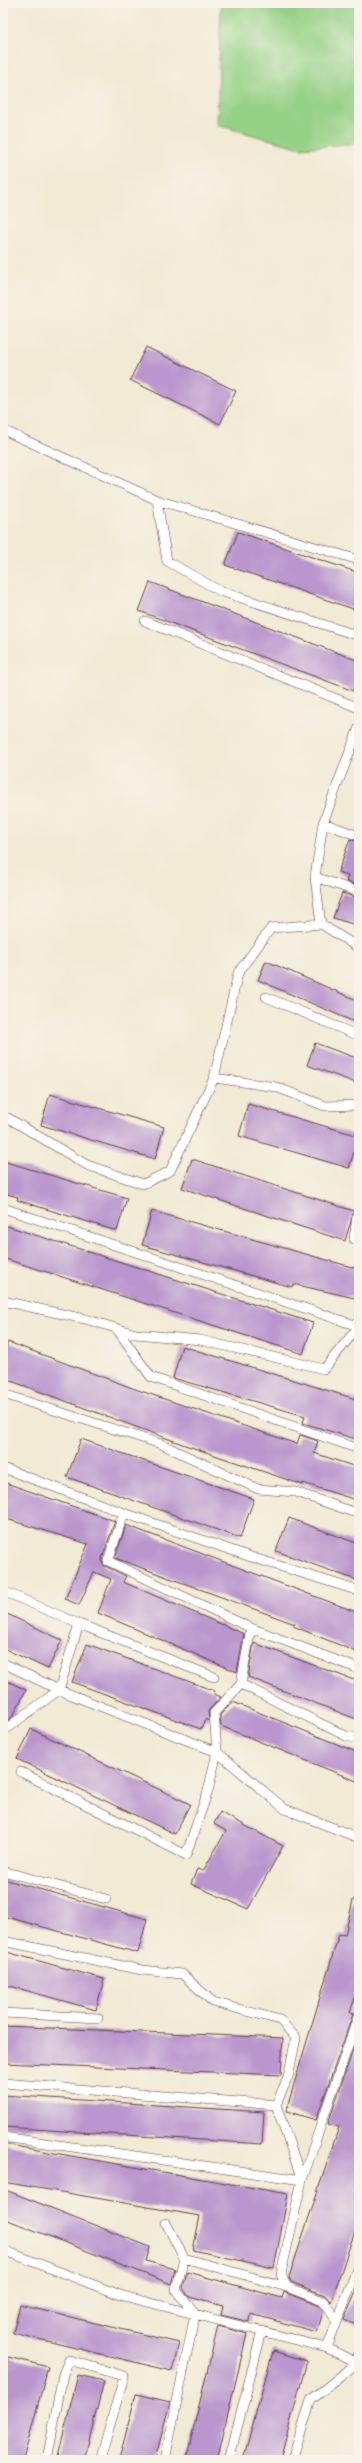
<svg xmlns="http://www.w3.org/2000/svg" width="362" height="2463" viewBox="0 0 362 2463" font-family="'Balsamiq Sans',sans-serif">
<style>
.green{fill:#95d186;stroke:#707858}
.building{fill:#b996cd}
.lines{fill:none;stroke-linecap:round;stroke-linejoin:round}
.service-casing{stroke:#633d44;stroke-width:10}
.path{stroke:#633d44;stroke-width:2.5;stroke-dasharray:3 3;stroke-linecap:butt}
.service{stroke:#fff;stroke-width:9}
</style>
<rect width="100%" height="100%" fill="#f7f3e8"/>
<filter id="ink" filterUnits="userSpaceOnUse"><feTurbulence type="fractalNoise" baseFrequency=".025" numOctaves="2"/><feDisplacementMap in="SourceGraphic" scale="8" xChannelSelector="R" yChannelSelector="G"/><feConvolveMatrix kernelMatrix="1 2 1 2 8 2 1 2 1" color-interpolation-filters="sRGB"/></filter>
<filter id="wash" filterUnits="userSpaceOnUse"><feTurbulence type="fractalNoise" baseFrequency=".012" numOctaves="4" result="noise"/><feDisplacementMap in="SourceGraphic" scale="16" xChannelSelector="R" yChannelSelector="G"/><feGaussianBlur stdDeviation="0.9" result="paint"/><feColorMatrix in="noise" values="0 0 0 0 0 0 0 0 0 0 0 0 0 0 0 0 0 1.4 0 .05"/><feComposite in="paint" operator="in"/></filter>
<g filter="url(#wash)">
<rect width="100%" height="100%" fill="#f1ead4"/>
<path class="green" d="M 221,3 L 359,3 L 359,143 L 301,148 L 217,125 Z"/>
<g id="blocks">
<path class="building" d="M 146,347 L 236,391 L 220,424 L 130,380 Z
M 238,532 L 359,573 L 359,611 L 225,565 Z
M 150,582 L 359,661 L 359,693 L 139,611 Z
M 350,839 L 359,842 L 359,886 L 346,881 L 348,876 L 338,872 Z
M 342,893 L 359,898 L 359,926 L 333,918 Z
M 266,961 L 359,1001 L 359,1024 L 258,980 Z
M 315,1043 L 359,1059 L 359,1084 L 307,1065 Z
M 50,1094 L 164,1127 L 155,1159 L 41,1125 Z
M 248,1104 L 359,1136 L 349,1168 L 239,1136 Z
M 192,1159 L 354,1211 L 345,1241 L 182,1188 Z
M 3,1161 L 127,1198 L 117,1231 L 17,1200 L 18,1197 L 3,1193 Z
M 152,1211 L 359,1269 L 359,1299 L 293,1284 L 292,1287 L 142,1245 Z
M 7,1226 L 313,1323 L 303,1354 L 3,1258 L 3,1239 Z
M 8,1342 L 135,1389 L 297,1444 L 300,1435 L 318,1441 L 314,1453 L 359,1468 L 359,1501 L 303,1483 L 303,1485 L 185,1445 L 3,1378 L 3,1354 Z
M 182,1346 L 359,1400 L 359,1440 L 303,1423 L 305,1416 L 173,1378 Z
M 81,1439 L 254,1499 L 240,1538 L 67,1477 Z
M 3,1482 L 115,1521 L 102,1559 L 103,1565 L 126,1576 L 123,1582 L 244,1634 L 237,1672 L 98,1613 L 111,1579 L 94,1572 L 79,1605 L 65,1599 L 88,1544 L 3,1518 Z
M 289,1518 L 359,1544 L 359,1581 L 276,1551 Z
M 126,1525 L 359,1613 L 359,1653 L 293,1626 L 295,1624 L 115,1558 Z
M 3,1612 L 62,1640 L 48,1669 L 3,1648 Z
M 254,1643 L 359,1682 L 359,1720 L 248,1677 Z
M 87,1644 L 215,1691 L 214,1694 L 221,1697 L 208,1711 L 209,1721 L 205,1719 L 201,1729 L 72,1682 Z
M 3,1679 L 26,1690 L 13,1716 L 3,1724 Z
M 233,1702 L 359,1753 L 359,1782 L 221,1726 L 220,1715 Z
M 31,1729 L 190,1804 L 175,1834 L 17,1759 Z
M 220,1812 L 283,1846 L 248,1909 L 191,1884 L 197,1869 L 203,1871 L 226,1831 L 214,1824 Z
M 3,1879 L 147,1919 L 138,1953 L 3,1916 Z
M 353,1900 L 359,1901 L 359,1985 L 350,2013 L 353,2014 L 316,2120 L 286,2111 L 339,1934 L 345,1935 Z
M 3,1951 L 104,1979 L 96,2010 L 3,1984 Z
M 3,2026 L 283,2038 L 281,2075 L 3,2063 Z
M 359,2032 L 359,2219 L 331,2302 L 325,2295 L 291,2282 L 289,2277 L 339,2127 L 328,2124 Z
M 3,2095 L 264,2112 L 262,2144 L 3,2127 Z
M 3,2144 L 288,2194 L 274,2268 L 193,2250 L 200,2216 L 3,2182 Z
M 3,2189 L 150,2247 L 146,2261 L 175,2269 L 171,2284 L 3,2218 Z
M 187,2272 L 282,2298 L 284,2292 L 319,2306 L 323,2312 L 317,2332 L 251,2314 L 250,2322 L 221,2315 L 223,2306 L 189,2297 L 183,2288 Z
M 359,2285 L 359,2326 L 344,2320 Z
M 20,2305 L 179,2343 L 172,2371 L 13,2333 Z
M 218,2326 L 247,2334 L 217,2460 L 186,2460 Z
M 273,2351 L 307,2361 L 280,2460 L 243,2460 Z
M 8,2357 L 48,2367 L 23,2460 L 3,2460 L 3,2376 Z
M 78,2375 L 104,2381 L 84,2460 L 57,2460 Z
M 136,2394 L 170,2402 L 155,2460 L 119,2460 Z"/>
</g>
</g>
<g filter="url(#ink)">
<use href="#blocks" fill-opacity="0" stroke="#633d44" stroke-width="1"/>
<g class="lines">
<defs>
<path id="service" d="M 3,430 L 157,500 L 167,561 L 220,591 L 359,636
M 157,500 L 359,560
M 145,621 L 359,708
M 323,823 L 359,836
M 315,877 L 359,892
M 321,924 L 315,877 L 323,823 L 359,727
M 266,997 L 359,1036
M 214,1078 L 276,1087 L 325,1106 L 359,1105
M 3,1117 L 8,1118 L 87,1165 L 143,1184 L 170,1171 L 214,1078 L 238,973 L 271,928 L 321,924 L 359,948
M 3,1208 L 358,1326
M 357,1216 L 354,1239 L 359,1242
M 3,1301 L 85,1319 L 136,1334 L 200,1340 L 324,1369 L 359,1326
M 116,1328 L 151,1377 L 359,1449
M 3,1394 L 161,1444 L 258,1489 L 296,1492 L 359,1514
M 3,1468 L 124,1513 L 108,1561 L 251,1628 L 359,1669
M 124,1513 L 251,1557 L 359,1591
M 3,1591 L 79,1624 L 214,1677
M 79,1624 L 59,1690 L 217,1752 L 285,1809 L 359,1838
M 251,1628 L 241,1684 L 346,1736 L 359,1739
M 3,1663 L 59,1690 L 3,1731
M 21,1772 L 186,1855 L 208,1791 L 217,1752 L 214,1713 L 241,1684
M 3,1871 L 106,1899
M 3,1941 L 142,1970 L 182,1974 L 213,2002 L 280,2020 L 296,2038 L 288,2077 L 276,2105 L 302,2180 L 281,2274 L 287,2287 L 323,2301 L 337,2321
M 3,2013 L 98,2018
M 3,2083 L 276,2105
M 3,2137 L 302,2180 L 359,2014
M 3,2250 L 120,2295 L 327,2348 L 359,2364
M 184,2258 L 287,2287
M 327,2348 L 359,2264
M 47,2460 L 63,2374 L 69,2360 L 124,2376 L 100,2460
M 165,2460 L 195,2314 L 176,2290 L 184,2258 L 166,2223
M 229,2460 L 262,2331
M 292,2460 L 311,2400 L 356,2364 L 359,2355"/>
</defs>
<use href="#service" class="service-casing"/>
<path class="path" d="M 359,436 L 355,449 L 359,473"/>
<use href="#service" class="service"/>
</g>
</g>
<rect width="362" height="2463" fill="none" stroke="#f7f3e8" stroke-width="16"/>
</svg>
